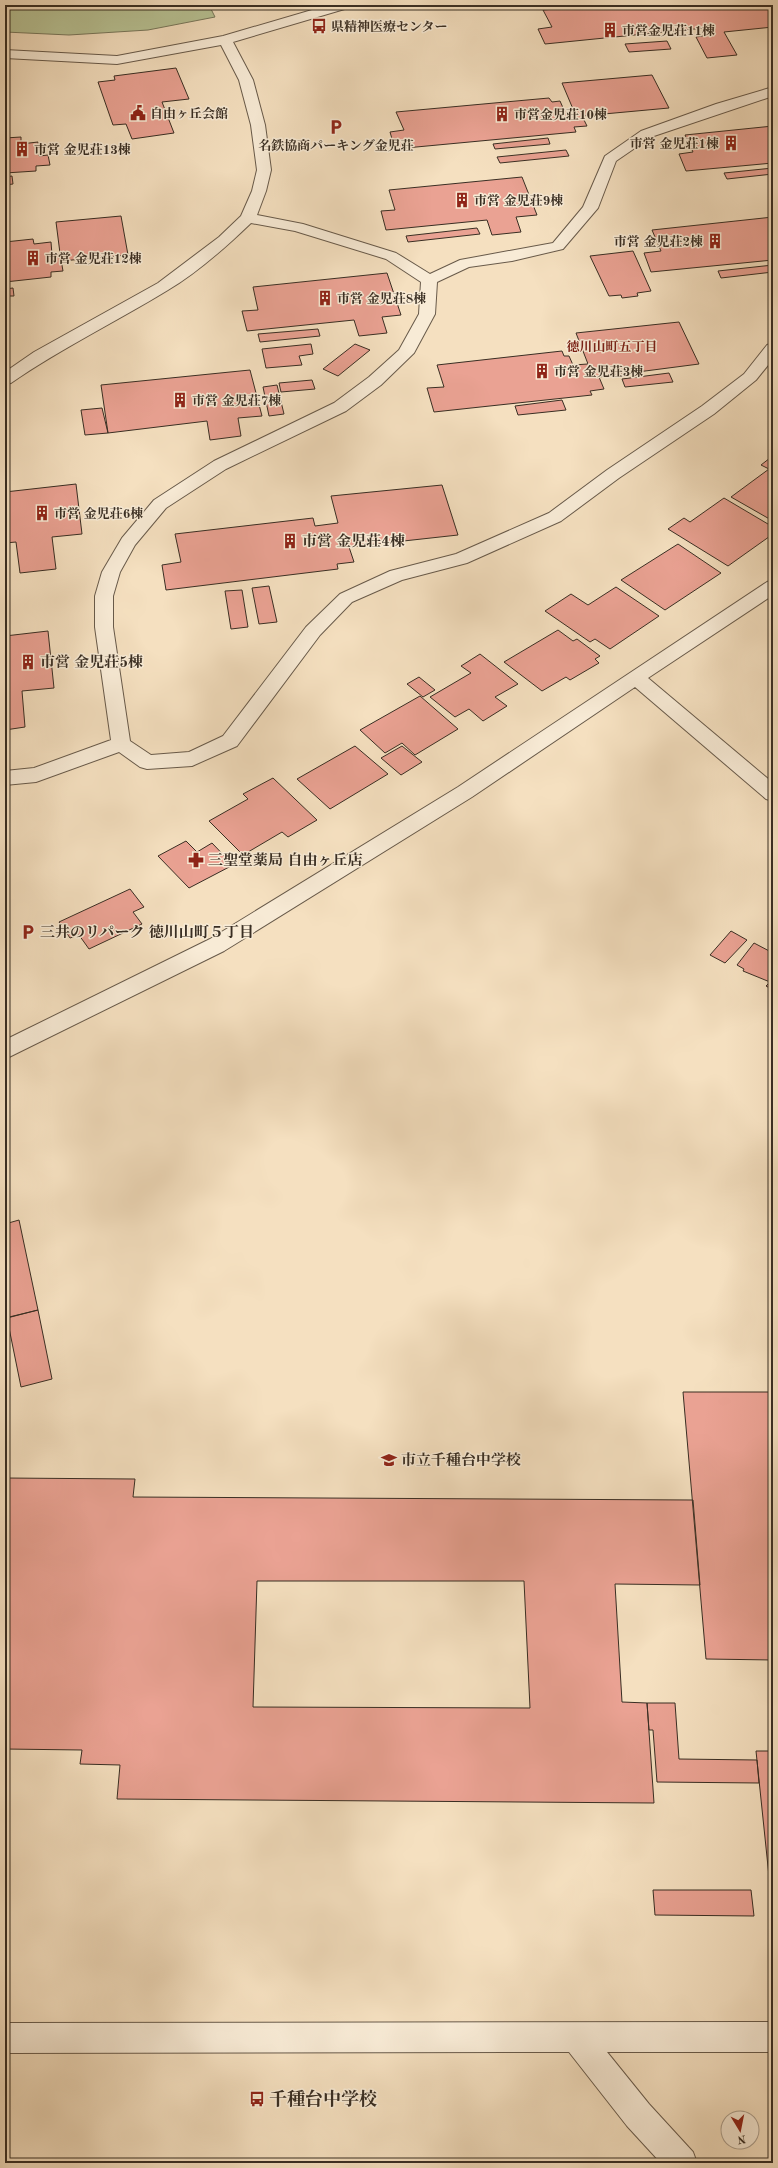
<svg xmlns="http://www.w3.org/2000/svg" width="778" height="2168" viewBox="0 0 778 2168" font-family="'Old Standard TT','Noto Serif JP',serif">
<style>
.green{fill:#b8c395;stroke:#78785c}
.building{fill:#eaa293;stroke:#392e23;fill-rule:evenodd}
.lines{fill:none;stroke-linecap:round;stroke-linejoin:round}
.minor-casing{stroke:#685a4a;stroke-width:2}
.minor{fill:#f8ebd6;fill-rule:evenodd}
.labels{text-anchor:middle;stroke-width:3;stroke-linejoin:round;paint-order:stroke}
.far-poi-label{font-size:13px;font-weight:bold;fill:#392e23;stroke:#f8ebd6;text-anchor:start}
.far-neighbourhood-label{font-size:13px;font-weight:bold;fill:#7a1f14;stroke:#f8ebd6}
.poi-label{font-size:15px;font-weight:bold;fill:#392e23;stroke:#f8ebd6;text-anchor:start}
.near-poi-label{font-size:18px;font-weight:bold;fill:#392e23;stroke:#f8ebd6;text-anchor:start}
</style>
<rect width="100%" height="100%" fill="#f5e0c0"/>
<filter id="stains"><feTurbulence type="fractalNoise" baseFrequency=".005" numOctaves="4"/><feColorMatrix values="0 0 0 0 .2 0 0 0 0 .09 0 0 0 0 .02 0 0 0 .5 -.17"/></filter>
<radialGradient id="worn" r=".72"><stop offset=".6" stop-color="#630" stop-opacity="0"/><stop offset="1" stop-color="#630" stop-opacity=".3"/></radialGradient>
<path class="green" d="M 5,5 L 209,5 L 215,17 L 148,30 L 69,35 L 5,32 Z"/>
<path class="building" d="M 601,5 L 773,5 L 773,27 L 724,32 L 737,55 L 707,58 L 696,37 L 710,35 L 704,28 L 545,44 L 538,29 L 552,27 L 543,10 Z
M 667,41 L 671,49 L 629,52 L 625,44 Z
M 176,68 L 189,99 L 162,102 L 174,133 L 132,139 L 126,124 L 113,125 L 98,82 L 115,80 L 114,76 Z
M 652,75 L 669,108 L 582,116 L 587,126 L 574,127 L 576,132 L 395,149 L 390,132 L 404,130 L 396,112 L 549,98 L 552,102 L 560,101 L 564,110 L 573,109 L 562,83 Z
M 773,126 L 773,163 L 686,171 L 679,154 L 693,152 L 685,135 Z
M 21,137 L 21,144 L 38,142 L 39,156 L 48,155 L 50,165 L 36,166 L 36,171 L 5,173 L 5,138 Z
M 548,138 L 550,144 L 495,149 L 493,144 Z
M 566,150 L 569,156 L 500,163 L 497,157 Z
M 773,168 L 773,174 L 727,179 L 724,173 Z
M 12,176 L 13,184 L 5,185 L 5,177 Z
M 522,177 L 537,215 L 516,217 L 521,232 L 492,235 L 487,220 L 386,230 L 381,211 L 395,210 L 389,190 Z
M 121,216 L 128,255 L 61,261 L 56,222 Z
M 773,217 L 773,260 L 651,272 L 644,253 L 661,251 L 652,230 Z
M 477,228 L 480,234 L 408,242 L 406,236 Z
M 33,239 L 34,244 L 51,242 L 52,255 L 60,254 L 63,271 L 51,272 L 51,277 L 5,282 L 5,242 Z
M 633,251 L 651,291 L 637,293 L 638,296 L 622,298 L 621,295 L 609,296 L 590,256 Z
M 773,265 L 773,272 L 721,278 L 718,271 Z
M 387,273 L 401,315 L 382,317 L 387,333 L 359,336 L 354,320 L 247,331 L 242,311 L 258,310 L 253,287 Z
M 13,288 L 14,296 L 5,296 L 5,289 Z
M 679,322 L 699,364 L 599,377 L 604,389 L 590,391 L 592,395 L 434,412 L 427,388 L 444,387 L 437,365 L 562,351 L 564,356 L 569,356 L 573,365 L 588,364 L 576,333 Z
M 318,329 L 320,336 L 260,342 L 258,334 Z
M 311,344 L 313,354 L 299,356 L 302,365 L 266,368 L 262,349 Z
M 355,344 L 370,350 L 338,376 L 323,369 Z
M 250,370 L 262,416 L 238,418 L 241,436 L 210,440 L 207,421 L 108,433 L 101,385 Z
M 669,373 L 673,382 L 625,387 L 622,379 Z
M 312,380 L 315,389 L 281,392 L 279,383 Z
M 277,385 L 284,414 L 269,416 L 263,387 Z
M 562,400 L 566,410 L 518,415 L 515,406 Z
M 102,408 L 108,433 L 85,435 L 81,410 Z
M 770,458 L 773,459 L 773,521 L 731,497 L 769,469 L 761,465 Z
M 76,484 L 82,534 L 52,537 L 56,569 L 20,573 L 16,542 L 5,543 L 5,492 Z
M 442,485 L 458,535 L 349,547 L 354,562 L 337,564 L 338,569 L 166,590 L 162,565 L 181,562 L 175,534 L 313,518 L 315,526 L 338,523 L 331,496 Z
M 724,498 L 773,527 L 773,534 L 728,566 L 668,529 L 684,518 L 690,522 Z
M 678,544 L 721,573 L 665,610 L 621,580 Z
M 269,586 L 277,622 L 259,624 L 252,588 Z
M 616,587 L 659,616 L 610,649 L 595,639 L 590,642 L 545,611 L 571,594 L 588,605 Z
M 242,590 L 248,627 L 231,629 L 225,591 Z
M 558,630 L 573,641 L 577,639 L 600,656 L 595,659 L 599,663 L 570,680 L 566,677 L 542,691 L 504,662 Z
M 48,631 L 54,688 L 22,691 L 25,727 L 5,730 L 5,636 Z
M 480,654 L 518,684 L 495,697 L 507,706 L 483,721 L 469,709 L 455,717 L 430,697 L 471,673 L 461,666 Z
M 419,677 L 435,690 L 423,697 L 407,684 Z
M 420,696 L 458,729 L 415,755 L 402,743 L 385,753 L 360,730 Z
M 355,746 L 388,774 L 330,809 L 297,779 Z
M 402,746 L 422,762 L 401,775 L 381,758 Z
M 273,778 L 317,820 L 288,837 L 282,832 L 243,855 L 209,821 L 248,799 L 243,794 Z
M 186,841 L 197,852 L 212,843 L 233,865 L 189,888 L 158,856 Z
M 130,889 L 144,907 L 133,912 L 142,924 L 89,949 L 79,935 L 70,938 L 59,922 Z
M 731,931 L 747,940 L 725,963 L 710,955 Z
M 754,943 L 773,953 L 773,990 L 766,986 L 770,982 L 743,971 L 744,969 L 737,965 Z
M 19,1220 L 38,1310 L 5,1318 L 5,1224 Z
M 38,1310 L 52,1379 L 21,1387 L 7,1318 Z
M 683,1392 L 773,1392 L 773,1660 L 706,1659 Z
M 5,1478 L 135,1479 L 133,1497 L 693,1500 L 700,1585 L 615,1584 L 622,1702 L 647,1703 L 654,1803 L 117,1799 L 120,1765 L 80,1764 L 82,1750 L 5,1749 ZM 257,1581 L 524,1581 L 530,1708 L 253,1707 Z
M 647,1703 L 675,1703 L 679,1759 L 757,1760 L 759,1783 L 657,1782 L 653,1730 L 649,1730 Z
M 756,1751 L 773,1751 L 773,1886 L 770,1886 Z
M 653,1890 L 751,1890 L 754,1916 L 655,1915 Z"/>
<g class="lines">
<defs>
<path id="minor" d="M 329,5 L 350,5 L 348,8 L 233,42 L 253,80 L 265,125 L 271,170 L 266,191 L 257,215 L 303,224 L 396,253 L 430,274 L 460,260 L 553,243 L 583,207 L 605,156 L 641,131 L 716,104 L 773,87 L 773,96 L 651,137 L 616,161 L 598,208 L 563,249 L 512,261 L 469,267 L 437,282 L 435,314 L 414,353 L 381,385 L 346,411 L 226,469 L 166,508 L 135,545 L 120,572 L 113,596 L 113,627 L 130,741 L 151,755 L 189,752 L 223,736 L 306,627 L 340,594 L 390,571 L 456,554 L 549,513 L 607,470 L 702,406 L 744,374 L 767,345 L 773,343 L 773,359 L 756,380 L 714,414 L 619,478 L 561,521 L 467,563 L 402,580 L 352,602 L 320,635 L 237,746 L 192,766 L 147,769 L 140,767 L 119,752 L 36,782 L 5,785 L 5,771 L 34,768 L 111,740 L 95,627 L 95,596 L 102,572 L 122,538 L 154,500 L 214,461 L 334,403 L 369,377 L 399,350 L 419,314 L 421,282 L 386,259 L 295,231 L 251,223 C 226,247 198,272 168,290 C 116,322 61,348 11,383 L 5,384 L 5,372 L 34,352 L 158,283 L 219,237 L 241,216 L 252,191 L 257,170 L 251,125 L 239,80 L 221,45 L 117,64 L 5,58 L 5,50 L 117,56 L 223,36 Z
M 773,580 L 773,595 L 648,678 L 773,783 L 773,801 L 766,799 L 635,687 L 472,797 L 224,951 L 5,1059 L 5,1040 L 210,939 L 458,787 L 767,582 Z
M 773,2022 L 773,2052 L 607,2052 L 649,2104 L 693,2152 L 697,2163 L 661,2163 L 627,2126 L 569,2052 L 5,2053 L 5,2023 Z"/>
</defs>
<use href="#minor" class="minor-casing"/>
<use href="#minor" class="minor"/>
</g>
<defs>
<symbol id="bus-bare" viewBox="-9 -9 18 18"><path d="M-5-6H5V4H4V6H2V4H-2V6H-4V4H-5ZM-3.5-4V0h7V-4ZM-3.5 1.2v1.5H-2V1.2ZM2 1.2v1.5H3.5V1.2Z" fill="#8f2418" stroke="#f8ebd6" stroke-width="2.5" paint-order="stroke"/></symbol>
<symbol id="building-bare" viewBox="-9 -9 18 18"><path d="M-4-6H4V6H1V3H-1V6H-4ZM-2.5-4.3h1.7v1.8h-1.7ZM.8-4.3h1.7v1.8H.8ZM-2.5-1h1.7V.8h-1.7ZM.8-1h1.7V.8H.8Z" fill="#8f2418" stroke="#f8ebd6" stroke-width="2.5" paint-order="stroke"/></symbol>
<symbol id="civic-bare" viewBox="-9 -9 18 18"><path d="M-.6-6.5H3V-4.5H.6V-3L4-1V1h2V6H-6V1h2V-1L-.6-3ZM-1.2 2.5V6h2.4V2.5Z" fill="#8f2418" stroke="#f8ebd6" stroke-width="2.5" paint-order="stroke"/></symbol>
<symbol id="parking-bare" viewBox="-9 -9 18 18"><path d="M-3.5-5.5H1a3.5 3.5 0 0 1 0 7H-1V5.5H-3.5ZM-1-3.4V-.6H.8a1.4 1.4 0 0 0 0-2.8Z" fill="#8f2418" stroke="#f8ebd6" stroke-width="2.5" paint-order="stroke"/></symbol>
<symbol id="pharmacy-bare" viewBox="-9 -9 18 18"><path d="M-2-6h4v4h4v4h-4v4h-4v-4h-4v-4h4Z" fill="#8f2418" stroke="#f8ebd6" stroke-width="2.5" paint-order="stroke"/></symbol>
<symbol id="school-bare" viewBox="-9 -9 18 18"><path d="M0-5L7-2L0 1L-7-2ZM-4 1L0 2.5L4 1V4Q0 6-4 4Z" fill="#8f2418" stroke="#f8ebd6" stroke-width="2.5" paint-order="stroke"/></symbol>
</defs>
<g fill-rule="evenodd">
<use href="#bus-bare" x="308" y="15" width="22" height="22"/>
<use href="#building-bare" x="599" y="19" width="22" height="22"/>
<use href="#civic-bare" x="127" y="102" width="22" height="22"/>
<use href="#building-bare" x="491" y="103" width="22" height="22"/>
<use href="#parking-bare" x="325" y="116" width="22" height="22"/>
<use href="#building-bare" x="720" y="132" width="22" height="22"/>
<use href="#building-bare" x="11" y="138" width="22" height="22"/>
<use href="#building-bare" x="451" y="189" width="22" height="22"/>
<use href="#building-bare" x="704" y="230" width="22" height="22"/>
<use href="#building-bare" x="22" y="247" width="22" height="22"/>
<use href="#building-bare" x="314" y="287" width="22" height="22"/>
<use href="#building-bare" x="531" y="360" width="22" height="22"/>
<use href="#building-bare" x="169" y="389" width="22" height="22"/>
<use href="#building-bare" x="31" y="502" width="22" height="22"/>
<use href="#building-bare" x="279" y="530" width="22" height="22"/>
<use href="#building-bare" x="17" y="651" width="22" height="22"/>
<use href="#pharmacy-bare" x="185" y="849" width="22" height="22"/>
<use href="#parking-bare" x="17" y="921" width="22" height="22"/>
<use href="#school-bare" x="378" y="1449" width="22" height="22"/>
<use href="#bus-bare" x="246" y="2088" width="22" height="22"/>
</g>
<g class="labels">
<g class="far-poi-label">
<text x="331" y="31">県精神医療センター</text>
<text x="622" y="35">市営金児荘11棟</text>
<text x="150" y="118">自由ヶ丘会館</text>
<text x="514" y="119">市営金児荘10棟</text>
<text x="719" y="148" text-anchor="end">市営 金児荘1棟</text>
<text x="336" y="150" text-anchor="middle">名鉄協商パーキング金児荘</text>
<text x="34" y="154">市営 金児荘13棟</text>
<text x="474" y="205">市営 金児荘9棟</text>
<text x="703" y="246" text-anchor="end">市営 金児荘2棟</text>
<text x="45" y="263">市営 金児荘12棟</text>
<text x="337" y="303">市営 金児荘8棟</text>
<text x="554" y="376">市営 金児荘3棟</text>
<text x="192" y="405">市営 金児荘7棟</text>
<text x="54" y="518">市営 金児荘6棟</text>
</g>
<g class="far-neighbourhood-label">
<text x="612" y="351">徳川山町五丁目</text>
</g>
<g class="poi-label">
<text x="302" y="546">市営 金児荘4棟</text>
<text x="40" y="667">市営 金児荘5棟</text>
<text x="208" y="865">三聖堂薬局 自由ヶ丘店</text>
<text x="40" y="937">三井のリパーク 徳川山町５丁目</text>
<text x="401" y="1465">市立千種台中学校</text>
</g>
<g class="near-poi-label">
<text x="269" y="2105">千種台中学校</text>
</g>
</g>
<rect width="778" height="2168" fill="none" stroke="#f5e0c0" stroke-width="20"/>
<rect x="6" y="6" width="766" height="2156" fill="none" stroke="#392e23" stroke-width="2"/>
<rect x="10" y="10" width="758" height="2148" fill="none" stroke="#392e23"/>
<g transform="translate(740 2130) rotate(170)"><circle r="19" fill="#f8ebd6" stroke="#ac9f8e"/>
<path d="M0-3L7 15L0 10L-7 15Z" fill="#8f2418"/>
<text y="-6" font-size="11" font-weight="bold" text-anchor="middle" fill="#392e23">N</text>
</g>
<rect width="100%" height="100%" filter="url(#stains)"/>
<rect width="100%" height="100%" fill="url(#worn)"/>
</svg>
